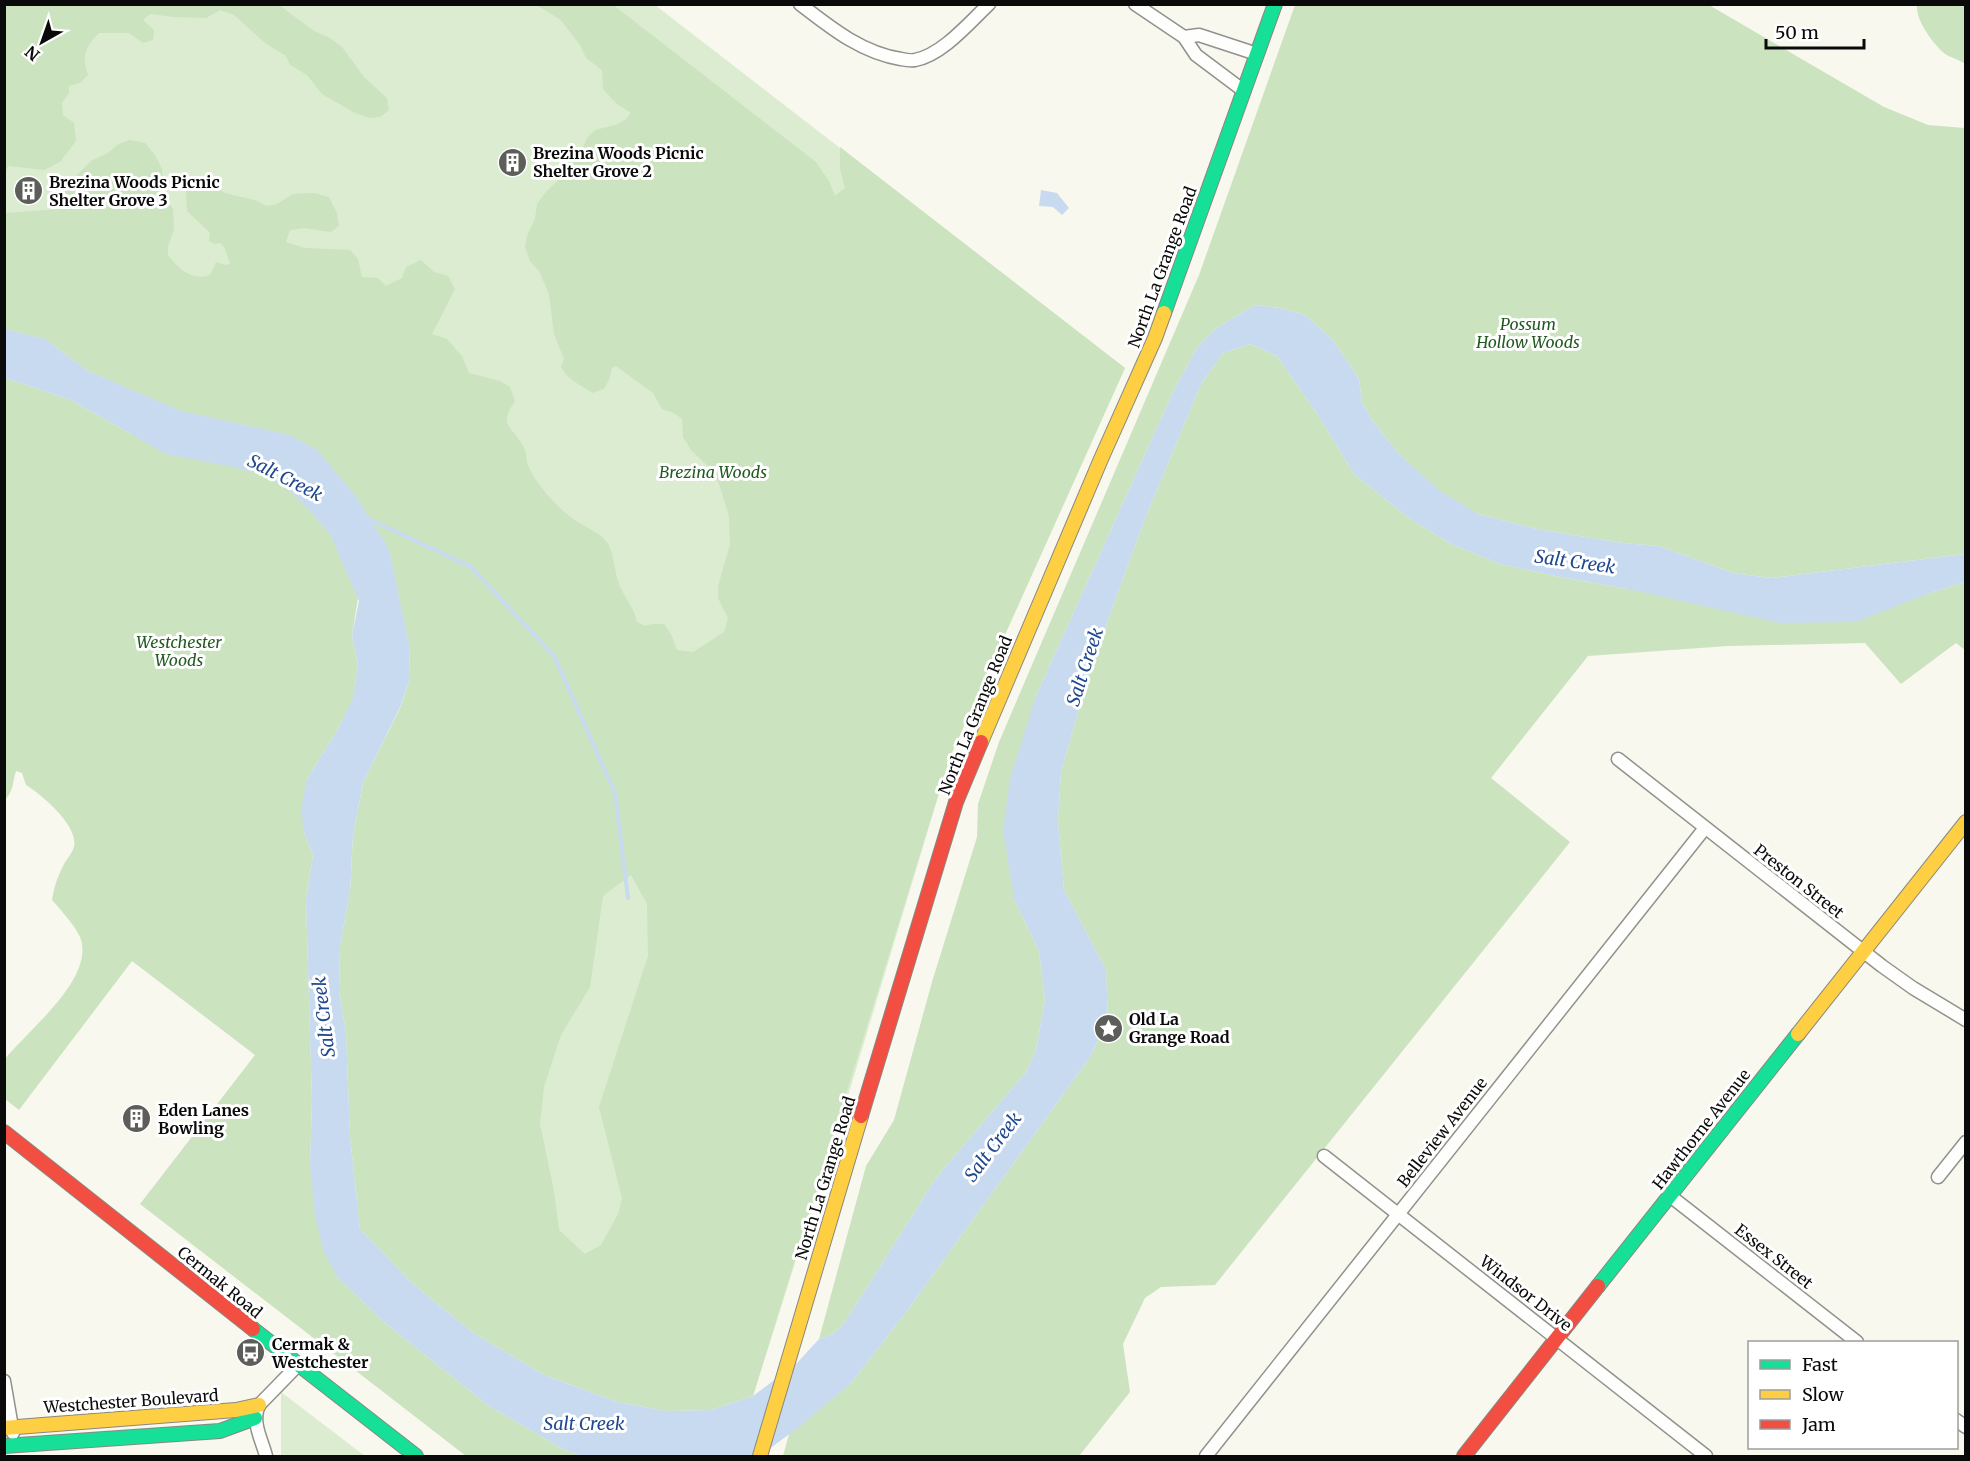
<svg xmlns="http://www.w3.org/2000/svg" width="1970" height="1461" viewBox="0 0 1970 1461" font-family="Merriweather,serif">
<style>
.green{fill:#dcecd0}
.forest{fill:#cbe3bf;fill-rule:evenodd}
.water{fill:#c8daef}
.lines{fill:none;stroke-linecap:round;stroke-linejoin:round}
.stream{stroke:#c8daef;stroke-width:4}
.street-casing{stroke:#91918d;stroke-width:15}
.fast-casing{stroke:#888883;stroke-width:16}
.slow-casing{stroke:#888883;stroke-width:16}
.jam-casing{stroke:#888883;stroke-width:16}
.street{stroke:#fefefc;stroke-width:12}
.fast{stroke:#16e098;stroke-width:14}
.slow{stroke:#ffcf43;stroke-width:14}
.jam{stroke:#f24e42;stroke-width:14}
.labels{text-anchor:middle;stroke-width:6;stroke-linejoin:round;paint-order:stroke}
.poi-label{font-size:16px;font-weight:bold;fill:#0a0a0a;stroke:#fff;text-anchor:start}
.street-label{font-size:16px;fill:#0a0a0a;stroke:#fff}
.park-label{font-size:16px;font-style:italic;fill:#235a22;stroke:#fff}
.water-label{font-size:18px;font-style:italic;fill:#21498e;stroke:#fff}
</style>
<rect width="100%" height="100%" fill="#f8f8ee"/>
<path class="green" d="M 4,5 L 655,5 L 1125,368 L 950,757 L 848,1096 L 753,1396 L 544,1375 L 409,644 L 147,397 L 88,371 L 45,339 L 5,329 Z
M 281,1392 L 365,1456 L 281,1456 Z"/>
<path class="forest" d="M 5,4 L 279,5 L 314,31 L 330,38 L 342,47 L 364,77 L 387,98 L 389,110 L 380,117 L 370,118 L 355,113 L 322,94 L 307,75 L 290,65 L 286,56 L 264,42 L 234,15 L 220,10 L 206,18 L 173,17 L 150,14 L 143,20 L 154,30 L 153,40 L 143,43 L 129,33 L 99,33 C 85,47 81,56 88,75 L 80,83 L 69,86 L 69,93 L 62,103 L 63,115 L 74,123 L 76,141 L 60,162 L 44,170 L 8,166 L 5,176 Z
M 612,4 L 816,162 L 829,181 L 835,196 L 845,188 L 840,169 L 840,147 L 1125,368 L 950,757 L 753,1396 L 711,1410 L 667,1411 L 617,1402 L 544,1375 L 472,1332 L 412,1283 L 360,1229 L 350,1137 L 346,1033 L 339,990 L 340,947 L 350,891 L 353,835 L 363,783 L 401,706 L 410,678 L 409,644 L 389,549 L 355,495 L 317,450 L 290,435 L 181,411 L 88,371 L 45,339 L 5,329 L 5,213 L 60,209 L 66,186 L 91,161 L 108,153 L 117,145 L 129,140 L 145,143 L 155,155 L 162,169 L 163,195 L 173,209 L 174,229 L 168,247 L 168,255 C 178,268 192,282 210,275 L 216,262 L 225,265 L 230,264 L 225,248 L 220,243 L 214,244 L 209,241 L 210,233 L 187,211 L 186,190 L 188,180 L 196,177 L 225,193 L 258,201 L 266,206 L 277,204 L 293,194 L 314,193 L 329,197 L 337,213 L 339,226 L 331,232 L 304,228 L 290,230 L 286,242 L 305,248 L 350,250 L 358,259 L 362,277 L 378,278 L 386,286 L 402,278 L 406,267 L 421,260 L 434,272 L 448,276 L 455,289 L 432,334 L 447,339 L 462,356 L 469,373 L 500,381 L 510,387 L 515,401 C 497,427 513,425 524,448 C 527,453 526,460 528,465 C 534,482 558,508 572,518 C 582,526 598,531 606,541 C 614,551 614,569 618,581 C 622,595 634,606 637,622 L 645,626 L 652,624 L 664,624 L 671,634 L 677,650 L 693,652 L 724,632 L 728,618 L 718,598 L 718,586 L 730,545 L 729,516 L 720,487 L 714,472 L 691,450 L 683,437 L 682,419 L 674,413 L 662,409 L 653,393 L 616,366 L 612,368 L 609,380 L 604,389 L 592,393 C 579,383 571,383 561,367 L 564,359 L 554,334 L 549,294 L 539,271 L 530,261 L 525,247 L 527,236 L 535,219 L 537,204 L 545,193 L 557,181 L 572,156 L 583,147 L 587,138 L 595,130 L 615,125 L 625,120 L 631,113 L 617,104 L 603,89 L 602,70 L 586,58 L 580,45 L 561,20 L 536,5 ZM 631,875 L 647,904 L 648,956 L 599,1107 L 622,1198 L 618,1214 L 601,1245 L 585,1254 L 559,1230 L 554,1191 L 540,1124 L 544,1087 L 561,1035 L 590,987 L 603,896 Z
M 1295,5 L 1709,5 L 1884,107 L 1928,125 L 1965,128 L 1965,554 L 1771,578 L 1733,573 L 1659,546 L 1624,543 L 1579,536 L 1537,529 L 1478,514 L 1439,491 L 1398,453 L 1372,420 L 1362,403 L 1359,379 L 1332,339 L 1305,315 L 1280,308 L 1255,305 L 1215,329 L 1197,348 L 1174,390 L 1036,696 L 1014,899 L 1039,951 L 1045,999 L 1036,1050 L 1026,1072 L 936,1178 L 845,1322 L 833,1334 L 819,1339 L 866,1166 L 894,1120 L 932,982 L 977,837 L 978,804 L 999,742 L 1199,275 Z
M 1917,5 L 1965,5 L 1965,64 C 1959,59 1950,58 1944,53 C 1933,44 1915,19 1917,5 Z
M 1250,344 L 1277,356 L 1318,415 L 1354,474 L 1409,518 L 1451,544 L 1500,564 L 1560,577 L 1628,589 L 1924,595 L 1965,582 L 1965,650 L 1956,643 L 1901,684 L 1865,643 L 1728,646 L 1588,656 L 1491,778 L 1570,842 L 1215,1285 L 1161,1287 L 1145,1298 L 1123,1344 L 1130,1392 L 1079,1456 L 783,1456 L 789,1434 L 851,1383 L 907,1311 L 1090,1057 L 1108,1020 L 1106,970 L 1064,890 L 1058,822 L 1061,772 L 1089,674 L 1118,592 L 1146,516 L 1201,384 L 1223,353 Z
M 5,378 L 71,400 L 129,433 L 266,476 L 292,493 L 309,510 L 330,534 L 358,598 L 352,635 L 358,665 L 353,699 L 338,729 L 307,779 L 304,832 L 313,855 L 306,900 L 312,1100 L 310,1165 L 338,1278 L 385,1323 L 489,1406 L 563,1449 L 581,1456 L 466,1456 L 140,1204 L 255,1055 L 132,961 L 19,1110 L 5,1099 L 5,1059 C 28,1030 96,978 80,937 C 77,928 59,908 52,900 C 54,886 58,876 64,864 C 67,859 72,853 74,847 C 79,826 42,795 26,785 L 22,773 L 16,771 C 12,784 14,790 5,800 Z"/>
<path class="water" d="M 1041,190 L 1057,193 L 1069,208 L 1062,215 L 1053,207 L 1039,206 Z
M 1255,305 L 1280,308 L 1305,315 L 1332,339 L 1359,379 L 1362,403 L 1372,420 L 1398,453 L 1440,491 L 1478,514 L 1537,529 L 1579,536 L 1624,543 L 1659,546 L 1733,573 L 1771,578 L 1965,554 L 1965,582 L 1924,595 L 1856,622 L 1780,623 L 1628,589 L 1560,577 L 1500,564 L 1451,544 L 1409,518 L 1354,474 L 1318,415 L 1277,356 L 1250,344 L 1223,353 L 1201,384 L 1146,516 L 1118,592 L 1089,674 L 1061,772 L 1058,822 L 1064,890 L 1106,970 L 1108,1020 L 1090,1057 L 907,1311 L 851,1383 L 799,1427 L 765,1452 L 756,1456 L 581,1456 L 563,1449 L 489,1406 L 385,1323 L 338,1278 L 323,1250 L 315,1216 L 310,1165 L 312,1100 L 306,900 L 313,855 L 304,832 L 301,809 L 307,779 L 338,729 L 353,698 L 358,665 L 352,635 L 359,601 L 330,534 L 309,510 L 292,493 L 266,476 L 233,467 L 166,454 L 71,400 L 5,378 L 5,329 L 45,339 L 88,371 L 181,411 L 290,435 L 317,450 L 355,495 L 389,549 L 409,644 L 410,678 L 401,705 L 363,783 L 353,835 L 350,891 L 340,947 L 339,990 L 346,1033 L 350,1137 L 360,1229 L 412,1283 L 472,1332 L 544,1375 L 617,1402 L 667,1411 L 711,1410 L 753,1396 L 797,1363 L 819,1339 L 833,1334 L 845,1322 L 936,1178 L 1026,1072 L 1036,1050 L 1045,999 L 1039,951 L 1014,899 L 1003,829 L 1010,779 L 1036,696 L 1174,390 L 1197,348 L 1215,329 Z"/>
<g class="lines">
<path class="stream" d="M 365,517 L 471,567 L 554,656 L 615,793 L 628,898"/>
<defs>
<path id="street" d="M 800,4 C 831,28 862,53 901,59 C 906,60 911,61 915,60 C 942,55 969,23 989,4
M 1135,4 L 1184,37 L 1196,55 L 1244,91
M 1184,37 L 1199,35 L 1257,54
M 1618,759 L 1882,966 L 1913,988 L 1966,1020
M 1324,1156 L 1706,1456
M 1938,1177 L 1966,1142
M 1669,1195 L 1857,1342
M 4,1381 L 13,1433
M 1956,1420 L 1966,1427
M 266,1456 C 262,1440 251,1422 259,1405 L 298,1365
M 1206,1456 L 1705,828"/>
<path id="fast" d="M 1164,313 L 1275,4
M 1598,1286 L 1798,1034
M 253,1329 L 416,1456
M 4,1446 L 220,1431 L 255,1418"/>
<path id="slow" d="M 981,742 L 1101,459 L 1155,338 L 1164,313
M 1798,1034 L 1966,822
M 4,1428 L 236,1410 L 259,1405
M 760,1456 L 861,1116"/>
<path id="jam" d="M 861,1116 L 956,802 L 981,742
M 4,1132 L 253,1329
M 1464,1456 L 1598,1286"/>
</defs>
<use href="#street" class="street-casing"/>
<use href="#fast" class="fast-casing"/>
<use href="#slow" class="slow-casing"/>
<use href="#jam" class="jam-casing"/>
<use href="#street" class="street"/>
<use href="#fast" class="fast"/>
<use href="#slow" class="slow"/>
<use href="#jam" class="jam"/>
</g>
<defs>
<symbol id="building-disc" viewBox="-11 -11 22 22"><circle r="9.5" fill="#5d5d5a" stroke="#fff"/><path d="M-4-6H4V6H1V3H-1V6H-4ZM-2.5-4.3h1.7v1.8h-1.7ZM.8-4.3h1.7v1.8H.8ZM-2.5-1h1.7V.8h-1.7ZM.8-1h1.7V.8H.8Z" fill="#fff"/></symbol>
<symbol id="sight-disc" viewBox="-11 -11 22 22"><circle r="9.5" fill="#5d5d5a" stroke="#fff"/><path d="M0-6L1.8-2.2L6-1.7L2.9 1.2L3.7 5.4L0 3.3L-3.7 5.4L-2.9 1.2L-6-1.7L-1.8-2.2Z" fill="#fff"/></symbol>
<symbol id="bus-disc" viewBox="-11 -11 22 22"><circle r="9.5" fill="#5d5d5a" stroke="#fff"/><path d="M-5-6H5V4H4V6H2V4H-2V6H-4V4H-5ZM-3.5-4V0h7V-4ZM-3.5 1.2v1.5H-2V1.2ZM2 1.2v1.5H3.5V1.2Z" fill="#fff"/></symbol>
</defs>
<g fill-rule="evenodd">
<use href="#building-disc" x="496" y="146" width="33" height="33"/>
<use href="#building-disc" x="12" y="174" width="33" height="33"/>
<use href="#sight-disc" x="1092" y="1012" width="33" height="33"/>
<use href="#building-disc" x="120" y="1102" width="33" height="33"/>
<use href="#bus-disc" x="234" y="1336" width="33" height="33"/>
</g>
<g class="labels">
<g class="poi-label">
<text x="533" y="159">Brezina Woods Picnic<tspan x="533" dy="18">Shelter Grove 2</tspan></text>
<text x="49" y="188">Brezina Woods Picnic<tspan x="49" dy="18">Shelter Grove 3</tspan></text>
<text x="1129" y="1025">Old La<tspan x="1129" dy="18">Grange Road</tspan></text>
<text x="158" y="1116">Eden Lanes<tspan x="158" dy="18">Bowling</tspan></text>
<text x="272" y="1350">Cermak &amp;<tspan x="272" dy="18">Westchester</tspan></text>
</g>
<g class="street-label">
<text transform="translate(1162 267) rotate(-70)" y="6">North La Grange Road</text>
<text transform="translate(975 715) rotate(-68)" y="6">North La Grange Road</text>
<text transform="translate(1799 881) rotate(38)" y="6">Preston Street</text>
<text transform="translate(1701 1129) rotate(-52)" y="6">Hawthorne Avenue</text>
<text transform="translate(1442 1132) rotate(-52)" y="6">Belleview Avenue</text>
<text transform="translate(825 1178) rotate(-73)" y="6">North La Grange Road</text>
<text transform="translate(1774 1256) rotate(38)" y="6">Essex Street</text>
<text transform="translate(220 1282) rotate(39)" y="6">Cermak Road</text>
<text transform="translate(1526 1293) rotate(38)" y="6">Windsor Drive</text>
<text transform="translate(131 1401) rotate(-4)" y="6">Westchester Boulevard</text>
</g>
<g class="park-label">
<text x="1528" y="330">Possum<tspan x="1528" dy="18">Hollow Woods</tspan></text>
<text x="713" y="478">Brezina Woods</text>
<text x="179" y="648">Westchester<tspan x="179" dy="18">Woods</tspan></text>
</g>
<g class="water-label">
<text transform="translate(285 478) rotate(27)" y="6">Salt Creek</text>
<text transform="translate(1575 562) rotate(8)" y="6">Salt Creek</text>
<text transform="translate(1085 667) rotate(-72)" y="6">Salt Creek</text>
<text transform="translate(324 1017) rotate(-97)" y="6">Salt Creek</text>
<text transform="translate(993 1147) rotate(-53)" y="6">Salt Creek</text>
<text x="584" y="1430">Salt Creek</text>
</g>
</g>
<rect width="1970" height="1461" fill="none" stroke="#0a0a0a" stroke-width="12"/>
<rect x="1748" y="1341" width="210" height="108" fill="#ffffff" stroke="#9d9d9d" stroke-width="1.5"/>
<rect x="1760" y="1360" width="30" height="9" fill="#16e098" stroke="#9d9d9d" stroke-width="1.5"/>
<text x="1802" y="1371" font-size="18" fill="#0a0a0a">Fast</text>
<rect x="1760" y="1390" width="30" height="9" fill="#ffcf43" stroke="#9d9d9d" stroke-width="1.5"/>
<text x="1802" y="1401" font-size="18" fill="#0a0a0a">Slow</text>
<rect x="1760" y="1420" width="30" height="9" fill="#f24e42" stroke="#9d9d9d" stroke-width="1.5"/>
<text x="1802" y="1431" font-size="18" fill="#0a0a0a">Jam</text>
<g transform="translate(42 42) rotate(220)" stroke="#ffffff" stroke-width="4.5" paint-order="stroke">
<path d="M0-4.5L10 22L0 15L-10 22Z" fill="#0a0a0a"/>
<text y="-9" font-size="16" font-weight="bold" text-anchor="middle" fill="#0a0a0a">N</text>
</g>
<path d="M1766 39v9h98v-9" fill="none" stroke="#0a0a0a" stroke-width="3"/>
<text x="1775" y="39" font-size="18" fill="#0a0a0a" stroke="#ffffff" stroke-width="4.5" paint-order="stroke">50 m</text>
</svg>
